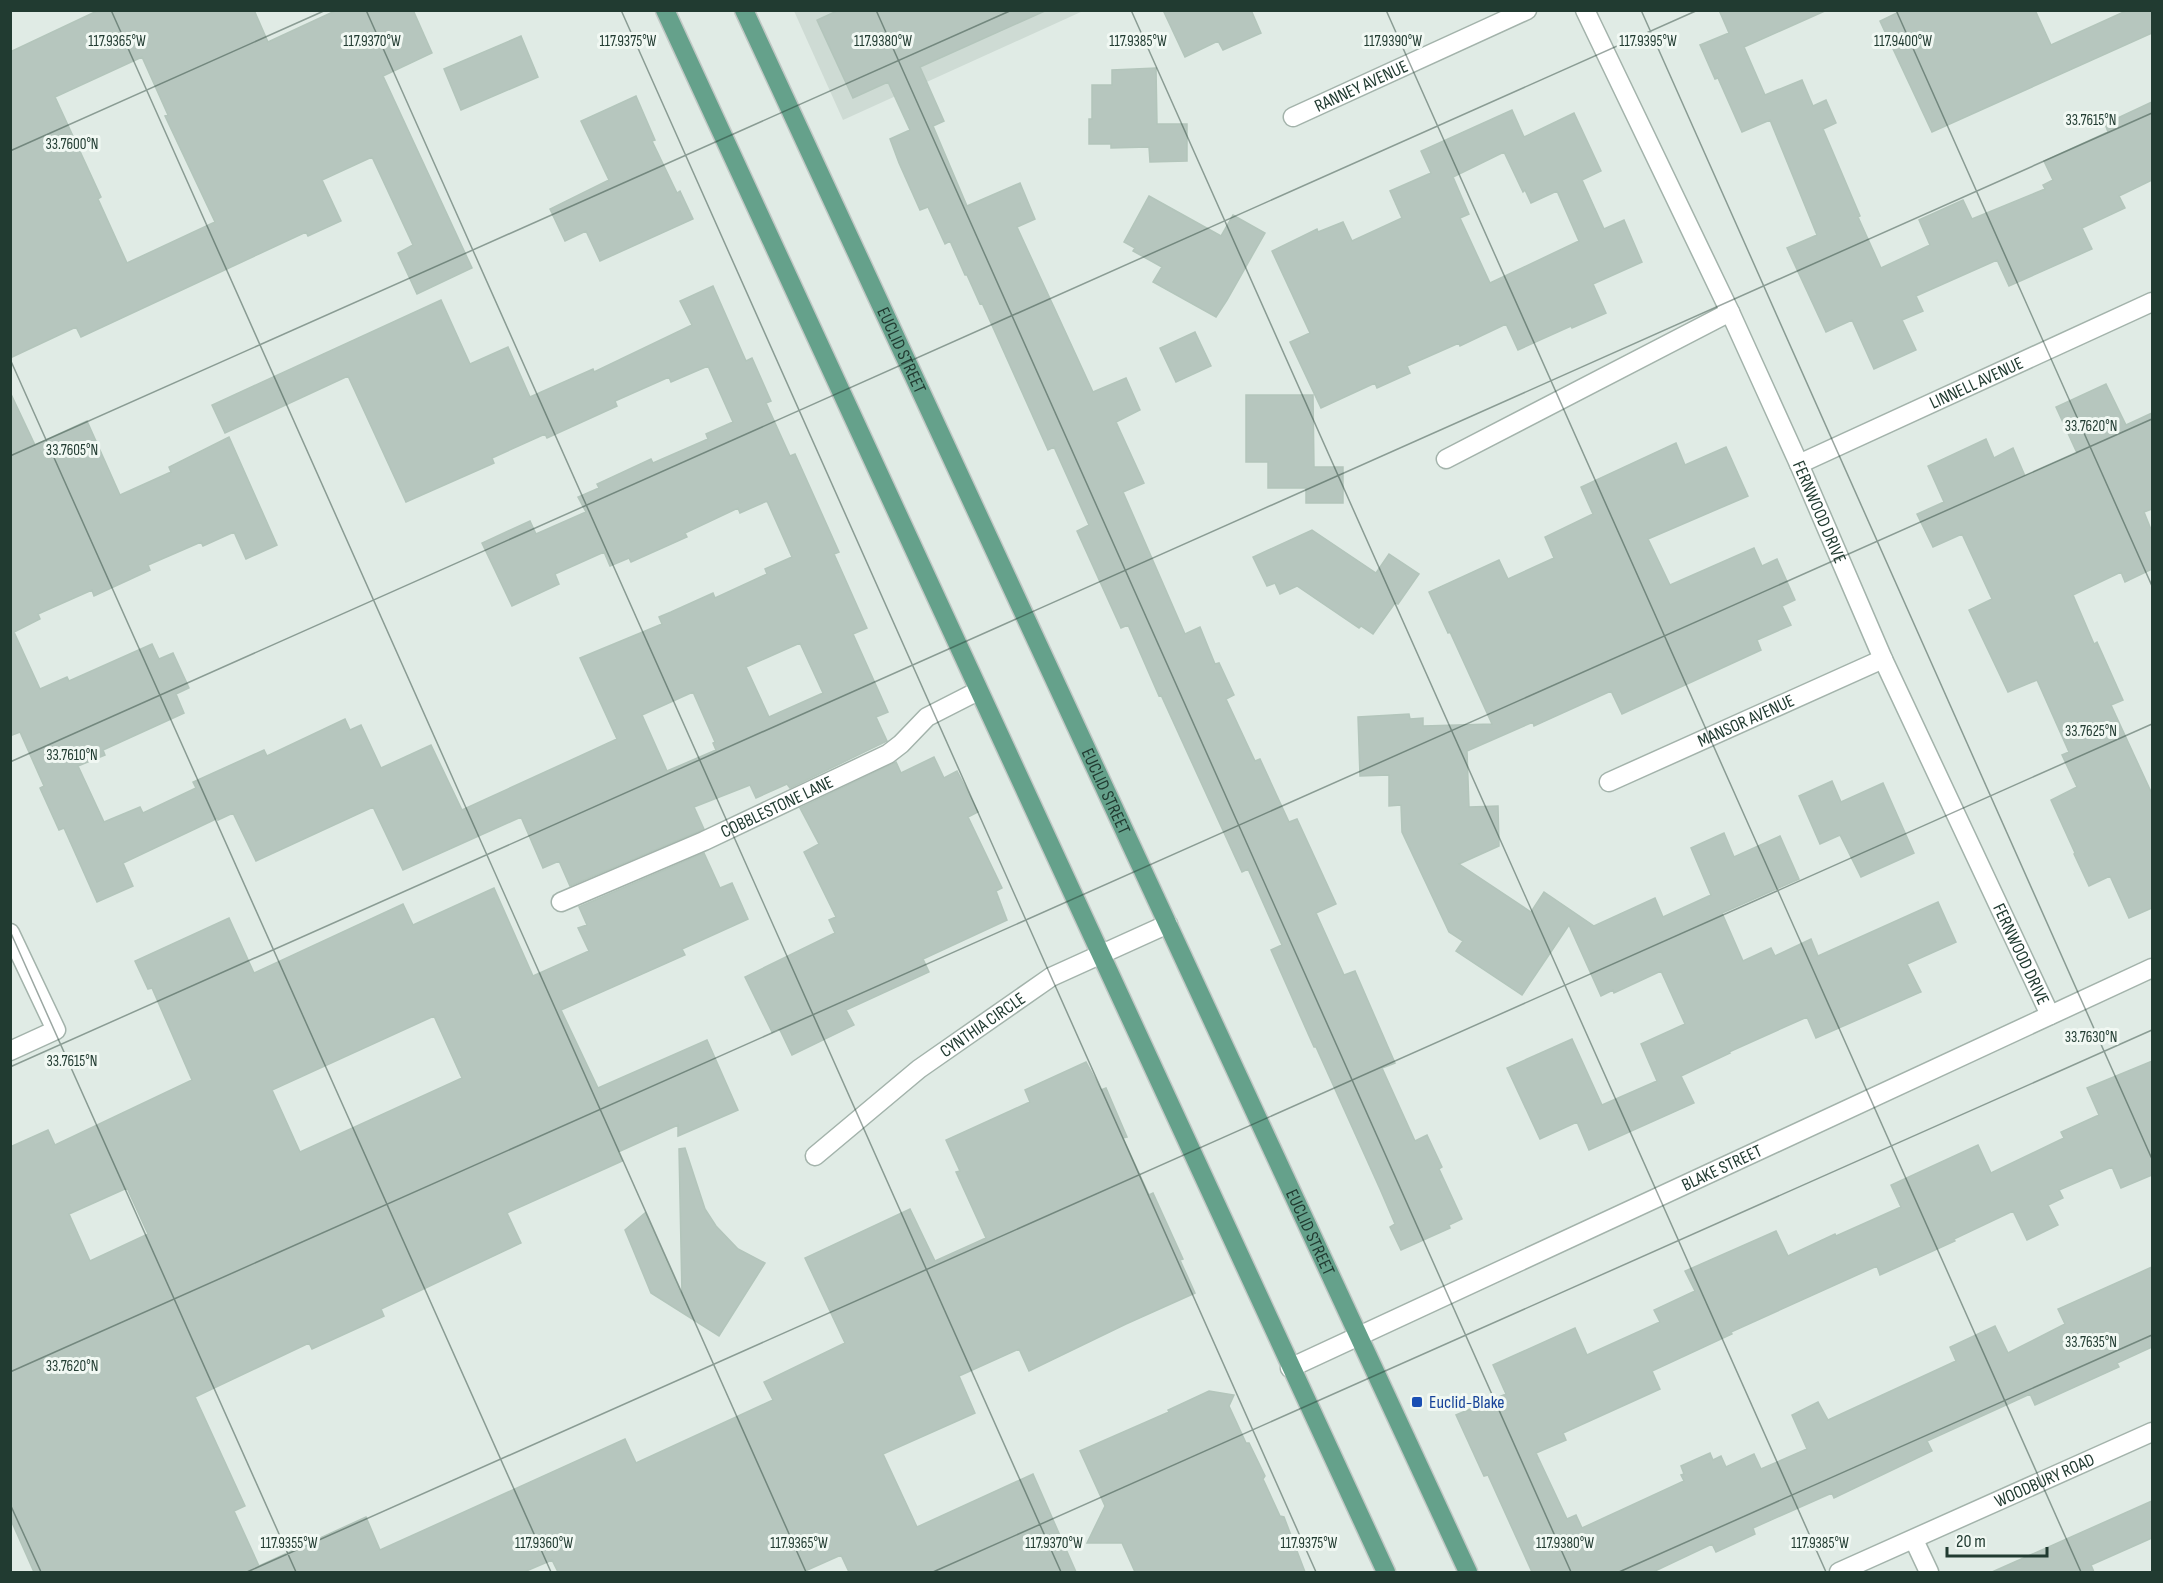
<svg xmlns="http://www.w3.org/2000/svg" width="2163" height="1583" viewBox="0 0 2163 1583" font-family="'Sofia Sans Condensed',sans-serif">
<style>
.built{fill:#cedbd4}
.building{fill:#b6c6be;stroke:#b3c5bb;stroke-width:1.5;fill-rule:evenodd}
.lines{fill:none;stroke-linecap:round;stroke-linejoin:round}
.minor-casing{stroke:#a3b3ab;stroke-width:21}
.major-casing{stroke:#c1c8c5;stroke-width:21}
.minor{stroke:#fff;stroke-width:18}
.major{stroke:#65a18b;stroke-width:18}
.ticks{fill:none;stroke:#213b31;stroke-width:1.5;stroke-opacity:0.45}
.transit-dot{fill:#1a4fb4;stroke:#f1f8f3;stroke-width:2}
.labels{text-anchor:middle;stroke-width:6;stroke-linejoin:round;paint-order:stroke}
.street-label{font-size:18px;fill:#213b31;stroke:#f1f8f3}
.transit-label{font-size:18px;fill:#164399;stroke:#f1f8f3;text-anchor:start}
.ticks-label{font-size:15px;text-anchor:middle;fill:#213b31;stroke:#f1f8f3;stroke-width:6;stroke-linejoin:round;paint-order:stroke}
</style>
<rect width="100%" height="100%" fill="#e0ebe5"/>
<path class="built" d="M 794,11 L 1083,11 L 843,120 Z"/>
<path class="building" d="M 99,10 L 254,10 L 268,42 L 337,10 L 413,10 L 432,53 L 383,76 L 472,268 L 417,294 L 398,253 L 413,245 L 372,157 L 322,180 L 341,221 L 308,236 L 306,232 L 81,337 L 76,327 L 10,358 L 10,52 ZM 142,57 L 168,115 L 165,116 L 215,222 L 127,263 L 98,199 L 101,197 L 55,97 Z
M 839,10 L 1047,10 L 920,67 L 944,121 L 933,126 L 967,206 L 1020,183 L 1035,219 L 1017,227 L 1093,392 L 1126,378 L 1140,410 L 1116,422 L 1144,483 L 1123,492 L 1185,634 L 1200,627 L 1215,664 L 1219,663 L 1234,695 L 1226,699 L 1255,761 L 1260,759 L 1289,822 L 1297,819 L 1336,904 L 1316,913 L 1344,975 L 1355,971 L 1395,1063 L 1382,1068 L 1415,1141 L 1427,1135 L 1442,1167 L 1439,1169 L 1462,1219 L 1449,1225 L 1450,1228 L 1401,1250 L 1390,1227 L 1395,1224 L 1380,1189 L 1316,1047 L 1314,1047 L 1271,950 L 1282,945 L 1248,869 L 1242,872 L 1161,695 L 1159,696 L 1128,625 L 1121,628 L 1077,531 L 1089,525 L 1054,447 L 1048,450 L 982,303 L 980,304 L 967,275 L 965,275 L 950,241 L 945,244 L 928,207 L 920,210 L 899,163 L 890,139 L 910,130 L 888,82 L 853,98 L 817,20 Z
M 1163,10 L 1251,10 L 1261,33 L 1223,50 L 1218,41 L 1185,57 Z
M 1719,10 L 1827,10 L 1744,47 L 1765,95 L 1802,80 L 1813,106 L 1826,100 L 1836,123 L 1823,129 L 1860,216 L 1858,217 L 1881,268 L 1930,245 L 1919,220 L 1963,200 L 1972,219 L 2045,189 L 2043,185 L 2053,180 L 2044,161 L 2108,132 L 2105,124 L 2152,102 L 2152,180 L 2119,196 L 2125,208 L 2082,228 L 2092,249 L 2009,286 L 1997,260 L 1916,296 L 1923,311 L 1902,320 L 1916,350 L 1874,369 L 1852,320 L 1826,332 L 1787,248 L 1817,235 L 1770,120 L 1742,132 L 1718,78 L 1715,79 L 1700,45 L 1729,33 Z
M 1903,10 L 2035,10 L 2051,45 L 2128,10 L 2152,10 L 2152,33 L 1932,132 L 1880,21 Z
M 521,36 L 538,77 L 461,110 L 444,69 Z
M 1156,68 L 1157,124 L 1187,124 L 1187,161 L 1150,162 L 1149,147 L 1111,148 L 1111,144 L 1089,144 L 1089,119 L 1092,119 L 1092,85 L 1112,85 L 1112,70 Z
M 636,96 L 655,140 L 652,141 L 677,193 L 680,191 L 693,219 L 600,261 L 586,231 L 565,241 L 550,209 L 609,180 L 581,121 Z
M 1512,110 L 1524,137 L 1574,113 L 1601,171 L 1582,180 L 1604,229 L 1624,220 L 1642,262 L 1593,284 L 1606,313 L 1572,328 L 1571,326 L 1518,350 L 1506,324 L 1460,346 L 1459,343 L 1407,366 L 1410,373 L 1377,388 L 1375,383 L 1321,408 L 1290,342 L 1310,333 L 1272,251 L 1317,229 L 1318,232 L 1343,222 L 1352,241 L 1402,218 L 1390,191 L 1431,173 L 1421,151 ZM 1504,152 L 1523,192 L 1525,190 L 1531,203 L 1557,191 L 1579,241 L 1490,283 L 1460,218 L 1469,214 L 1453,177 Z
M 1149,196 L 1221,236 L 1233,215 L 1265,233 L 1227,300 L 1216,317 L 1153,282 L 1162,267 L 1133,251 L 1135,248 L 1124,242 Z
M 713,286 L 746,361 L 752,358 L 771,401 L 766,403 L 790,456 L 795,454 L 839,552 L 834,554 L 867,628 L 853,634 L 888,712 L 876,717 L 887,741 L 790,788 L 787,784 L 756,798 L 750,785 L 694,807 L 704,829 L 570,886 L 559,861 L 543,868 L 521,817 L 403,870 L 373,807 L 256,861 L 233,813 L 218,820 L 218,818 L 123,863 L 133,886 L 97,902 L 64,828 L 59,830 L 40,788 L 44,786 L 20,732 L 10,736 L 10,392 L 35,445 L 87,421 L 120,495 L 171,472 L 169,467 L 229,437 L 277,545 L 246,559 L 234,532 L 203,546 L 201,542 L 148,565 L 150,570 L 94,596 L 92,590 L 38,614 L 40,619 L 14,632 L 40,689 L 67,677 L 69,681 L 152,644 L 159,659 L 173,653 L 189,688 L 176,694 L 184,713 L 103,750 L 105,755 L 78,766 L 104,822 L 140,807 L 143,813 L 196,788 L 193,782 L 264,750 L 267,756 L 345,719 L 350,730 L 361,725 L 381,768 L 431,745 L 462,810 L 617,739 L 580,658 L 662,624 L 659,617 L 671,612 L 713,593 L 715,598 L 767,574 L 765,569 L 792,557 L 767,501 L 740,513 L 738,508 L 685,533 L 687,537 L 631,562 L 629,558 L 610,566 L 604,552 L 555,574 L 559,584 L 512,606 L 482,543 L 530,521 L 536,534 L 586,512 L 578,497 L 599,488 L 597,484 L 651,459 L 653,463 L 708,439 L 706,434 L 733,422 L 708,366 L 671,382 L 669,377 L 615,401 L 617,406 L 547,438 L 545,434 L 492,458 L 494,463 L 406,502 L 348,376 L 225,433 L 212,405 L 441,300 L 470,364 L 508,347 L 530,397 L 593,369 L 594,372 L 692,325 L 680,301 ZM 800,643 L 823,693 L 769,717 L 746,667 ZM 693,692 L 715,742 L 713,743 L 716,750 L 667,771 L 642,715 Z
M 1195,332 L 1211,366 L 1176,382 L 1160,348 Z
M 2106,384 L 2126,425 L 2152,413 L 2152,509 L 2144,512 L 2152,532 L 2152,569 L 2125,582 L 2121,572 L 2073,595 L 2094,644 L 2097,642 L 2123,700 L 2111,705 L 2152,794 L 2152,908 L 2129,918 L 2110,876 L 2089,886 L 2074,854 L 2075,853 L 2051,800 L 2077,787 L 2062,755 L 2069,752 L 2037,680 L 2008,692 L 1969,610 L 1992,599 L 1962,534 L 1933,547 L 1917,514 L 1944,502 L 1928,466 L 1986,439 L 1994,458 L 2013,448 L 2025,476 L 2077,453 L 2056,407 Z
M 1246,395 L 1313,395 L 1314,467 L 1343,467 L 1343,503 L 1306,503 L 1306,488 L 1268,488 L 1268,462 L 1246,462 Z
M 1676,443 L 1685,465 L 1726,447 L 1748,496 L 1648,539 L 1670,585 L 1754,548 L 1762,566 L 1777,559 L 1795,600 L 1782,606 L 1791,625 L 1757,640 L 1761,650 L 1622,714 L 1611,691 L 1534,726 L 1533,722 L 1467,751 L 1469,807 L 1498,806 L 1499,846 L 1459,864 L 1531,912 L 1544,892 L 1594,926 L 1655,898 L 1663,917 L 1711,895 L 1691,848 L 1724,833 L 1734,857 L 1780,836 L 1799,879 L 1722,913 L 1743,961 L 1771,948 L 1775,956 L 1811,939 L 1818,956 L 1938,902 L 1956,942 L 1907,964 L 1921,992 L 1816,1038 L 1807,1017 L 1729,1052 L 1730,1053 L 1681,1076 L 1694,1103 L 1589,1150 L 1577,1122 L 1540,1139 L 1507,1068 L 1572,1039 L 1602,1105 L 1657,1081 L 1641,1044 L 1685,1024 L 1661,971 L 1614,993 L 1613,990 L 1601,996 L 1569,925 L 1522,995 L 1456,951 L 1463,941 L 1449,932 L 1402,832 L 1401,805 L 1389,806 L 1389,775 L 1360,776 L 1358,717 L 1409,714 L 1410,719 L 1423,718 L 1423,726 L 1492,724 L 1450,632 L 1448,633 L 1429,592 L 1499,560 L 1508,579 L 1554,558 L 1545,537 L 1593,514 L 1581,487 Z
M 1312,530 L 1376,573 L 1389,554 L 1419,574 L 1398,604 L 1395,603 L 1373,634 L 1361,626 L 1359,628 L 1297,586 L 1280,594 L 1275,583 L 1267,586 L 1253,557 Z
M 934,757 L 944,778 L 957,771 L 978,812 L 968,817 L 1002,888 L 996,891 L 1007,920 L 923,959 L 929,972 L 846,1010 L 854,1025 L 792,1055 L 779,1028 L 772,1032 L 745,977 L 835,933 L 829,920 L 836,917 L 804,852 L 819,844 L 800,808 L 896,762 L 901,773 Z
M 1832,781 L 1841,802 L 1883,783 L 1914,853 L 1861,877 L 1840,835 L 1820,844 L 1799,796 Z
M 704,853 L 720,888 L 732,883 L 748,919 L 682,949 L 685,955 L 561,1010 L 598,1088 L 707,1040 L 738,1110 L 678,1136 L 678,1125 L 618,1152 L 622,1161 L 507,1213 L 521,1243 L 381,1309 L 384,1316 L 312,1349 L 309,1343 L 195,1397 L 245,1506 L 234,1511 L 259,1566 L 366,1517 L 380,1550 L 625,1439 L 636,1463 L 773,1400 L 764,1382 L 845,1343 L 805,1258 L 910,1209 L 935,1261 L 986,1238 L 956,1172 L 960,1171 L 946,1140 L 1030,1102 L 1025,1090 L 1086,1062 L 1101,1090 L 1106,1088 L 1127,1137 L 1123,1138 L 1149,1195 L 1153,1193 L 1183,1259 L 1180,1260 L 1195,1293 L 1126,1324 L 1029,1371 L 1019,1349 L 959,1376 L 975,1413 L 883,1454 L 917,1527 L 1033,1474 L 1076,1572 L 849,1572 L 841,1555 L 803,1572 L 558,1572 L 552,1560 L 524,1572 L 34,1572 L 10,1518 L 10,1147 L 48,1130 L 55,1145 L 192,1080 L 152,988 L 148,989 L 135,961 L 229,918 L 254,973 L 403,904 L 413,925 L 494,888 L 533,976 L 589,951 L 578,928 L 587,925 L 579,907 ZM 434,1016 L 462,1078 L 300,1152 L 272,1090 ZM 127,1188 L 148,1234 L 90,1261 L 69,1214 Z
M 2152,1061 L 2152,1175 L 2121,1188 L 2112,1167 L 2059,1190 L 2063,1198 L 2048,1205 L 2058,1225 L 2027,1240 L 2013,1211 L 1954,1239 L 1955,1241 L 1880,1275 L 1877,1266 L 1731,1332 L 1732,1334 L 1652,1371 L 1660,1389 L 1563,1433 L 1566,1440 L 1536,1453 L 1567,1519 L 1576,1515 L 1582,1528 L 1684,1481 L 1681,1475 L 1684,1474 L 1681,1466 L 1710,1453 L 1713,1460 L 1721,1456 L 1726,1467 L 1754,1454 L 1761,1469 L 1807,1449 L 1792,1415 L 1818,1402 L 1828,1420 L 1956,1361 L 1950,1347 L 1995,1326 L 2008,1353 L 2065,1324 L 2058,1309 L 2152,1267 L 2152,1347 L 2117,1363 L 2119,1367 L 2035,1405 L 2030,1394 L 1927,1441 L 1932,1451 L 1834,1498 L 1832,1493 L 1753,1528 L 1755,1534 L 1716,1552 L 1712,1544 L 1653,1572 L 1532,1572 L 1488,1475 L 1484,1476 L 1456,1415 L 1506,1394 L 1493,1365 L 1575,1328 L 1587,1355 L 1660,1322 L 1654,1310 L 1695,1291 L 1685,1271 L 1776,1231 L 1788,1256 L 1835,1234 L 1836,1236 L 1901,1207 L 1891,1185 L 1978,1145 L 1991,1173 L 2064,1138 L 2061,1132 L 2099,1115 L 2087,1088 Z
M 685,1148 L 705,1209 L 716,1226 L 738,1249 L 765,1263 L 719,1336 L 651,1293 L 625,1230 L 645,1213 L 682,1296 L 679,1149 Z
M 1209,1391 L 1234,1395 L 1229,1406 L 1246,1443 L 1249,1443 L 1265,1476 L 1263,1479 L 1280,1516 L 1284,1517 L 1305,1572 L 1135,1572 L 1122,1543 L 1087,1543 L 1105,1506 L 1080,1451 L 1169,1412 L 1168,1410 Z
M 2152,1501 L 2152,1538 L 2091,1565 L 2094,1572 L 1992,1572 Z"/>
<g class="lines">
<defs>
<g id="minor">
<path id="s1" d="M 1585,10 L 1730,312 L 1799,464 L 1883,659 L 2050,1015"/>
<path id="s2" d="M 1293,117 L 1527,10"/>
<path d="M 1446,459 L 1730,312"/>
<path id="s3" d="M 1799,464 L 2152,302"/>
<path id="s4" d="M 1609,782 L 1883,659"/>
<path id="s5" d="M 561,902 L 704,841 L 888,754 L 901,744 L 927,717 L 978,691"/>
<path d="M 10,933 L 56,1030 L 10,1051"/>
<path id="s6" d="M 815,1156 L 919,1069 L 1051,977 L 1168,924"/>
<path id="s7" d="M 1290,1368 L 2152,968"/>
<path d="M 1914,1540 L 1929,1572"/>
<path id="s8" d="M 1839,1572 L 2152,1432"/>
</g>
<g id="major">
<path d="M 665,10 L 1386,1572"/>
<path id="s9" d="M 744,10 L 1468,1572"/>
</g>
</defs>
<use href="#minor" class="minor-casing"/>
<use href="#major" class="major-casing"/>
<use href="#minor" class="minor"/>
<use href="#major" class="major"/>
</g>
<path class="ticks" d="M 111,10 L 806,1572M 366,10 L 1061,1572M 621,10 L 1316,1572M 876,10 L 1571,1572M 1131,10 L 1826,1572M 1386,10 L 2081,1572M 1641,10 L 2152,1159M 1896,10 L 2152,586M 2151,10 L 2152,13M 10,151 L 326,10M 10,359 L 551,1572M 10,456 L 1012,10M 10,762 L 1698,10M 10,931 L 296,1572M 10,1067 L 2152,113M 10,1372 L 2152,419M 10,1504 L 41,1572M 247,1572 L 2152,724M 933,1572 L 2152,1030M 1619,1572 L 2152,1335"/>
<rect class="transit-dot" x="1411" y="1396" width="12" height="12" rx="3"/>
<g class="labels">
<g class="street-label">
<text dy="6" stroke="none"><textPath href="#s2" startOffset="75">RANNEY AVENUE</textPath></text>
<text dy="6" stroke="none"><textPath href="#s9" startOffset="375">EUCLID STREET</textPath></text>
<text dy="6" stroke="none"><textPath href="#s3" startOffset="195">LINNELL AVENUE</textPath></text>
<text dy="6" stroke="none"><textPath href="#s1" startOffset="554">FERNWOOD DRIVE</textPath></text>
<text dy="6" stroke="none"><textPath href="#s4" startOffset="150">MANSOR AVENUE</textPath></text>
<text dy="6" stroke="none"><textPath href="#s9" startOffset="861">EUCLID STREET</textPath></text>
<text dy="6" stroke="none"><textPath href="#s5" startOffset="236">COBBLESTONE LANE</textPath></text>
<text dy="6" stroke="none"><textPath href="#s1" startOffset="1040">FERNWOOD DRIVE</textPath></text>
<text dy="6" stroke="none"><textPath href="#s6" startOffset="213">CYNTHIA CIRCLE</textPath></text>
<text dy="6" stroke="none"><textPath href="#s7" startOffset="476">BLAKE STREET</textPath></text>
<text dy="6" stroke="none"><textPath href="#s9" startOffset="1347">EUCLID STREET</textPath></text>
<text dy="6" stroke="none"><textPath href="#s8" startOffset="225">WOODBURY ROAD</textPath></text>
</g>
<g class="transit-label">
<text x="1429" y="1408">Euclid-Blake</text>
</g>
</g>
<g class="ticks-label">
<text x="117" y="46">117.9365°W</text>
<text x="372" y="46">117.9370°W</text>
<text x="628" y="46">117.9375°W</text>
<text x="883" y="46">117.9380°W</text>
<text x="1138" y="46">117.9385°W</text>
<text x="1393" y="46">117.9390°W</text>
<text x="1648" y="46">117.9395°W</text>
<text x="1903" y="46">117.9400°W</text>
<text x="2091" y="125">33.7615°N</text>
<text x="72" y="149">33.7600°N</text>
<text x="2091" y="431">33.7620°N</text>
<text x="72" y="455">33.7605°N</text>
<text x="2091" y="736">33.7625°N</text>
<text x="72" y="760">33.7610°N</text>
<text x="2091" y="1042">33.7630°N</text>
<text x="72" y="1066">33.7615°N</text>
<text x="2091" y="1347">33.7635°N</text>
<text x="72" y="1371">33.7620°N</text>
<text x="289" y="1548">117.9355°W</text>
<text x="544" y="1548">117.9360°W</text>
<text x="799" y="1548">117.9365°W</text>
<text x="1054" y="1548">117.9370°W</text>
<text x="1309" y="1548">117.9375°W</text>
<text x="1565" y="1548">117.9380°W</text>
<text x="1820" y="1548">117.9385°W</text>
</g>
<rect width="2163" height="1583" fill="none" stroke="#213b31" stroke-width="24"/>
<path d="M1947 1547v9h100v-9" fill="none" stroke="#213b31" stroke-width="3"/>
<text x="1956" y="1547" font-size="18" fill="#213b31" stroke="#f1f8f3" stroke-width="4.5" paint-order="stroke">20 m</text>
</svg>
